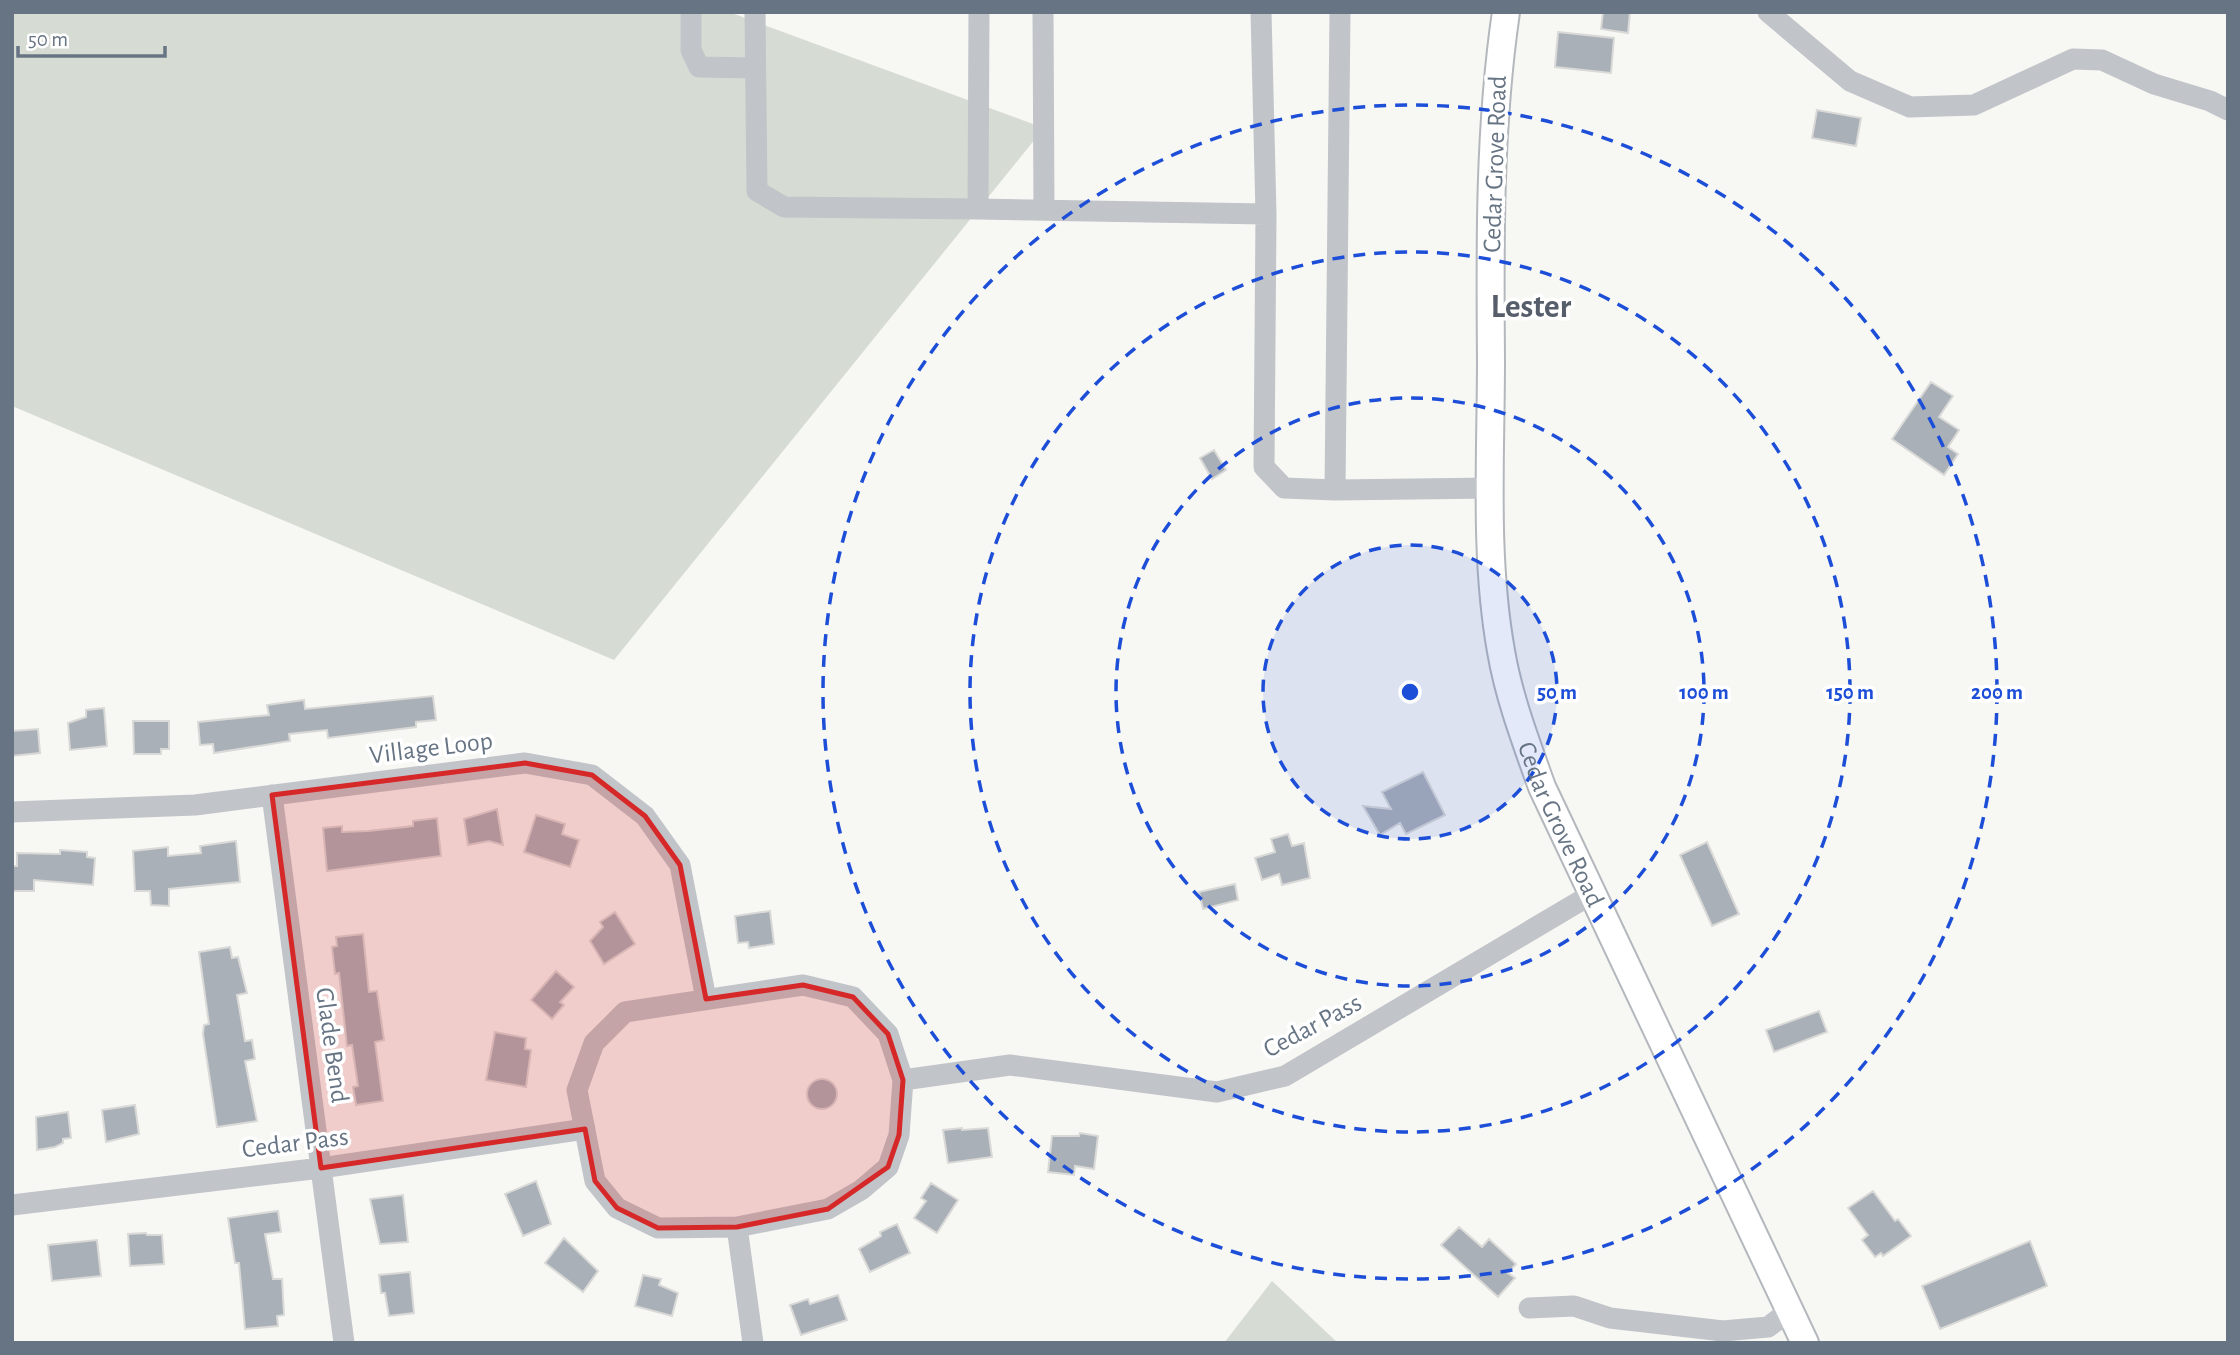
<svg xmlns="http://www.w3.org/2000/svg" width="2240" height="1355" viewBox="0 0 2240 1355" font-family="'Alegreya Sans',sans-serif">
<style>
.green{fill:#d6dcd4}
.building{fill:#aab0b7;stroke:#d9d9d7;stroke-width:2}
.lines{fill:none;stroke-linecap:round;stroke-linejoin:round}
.major-casing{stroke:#b4b8bc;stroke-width:30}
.minor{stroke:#c1c4c8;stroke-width:21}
.major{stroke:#fff;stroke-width:26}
.marked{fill:#d62828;fill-opacity:0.2;stroke:#d62828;stroke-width:5;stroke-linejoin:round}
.ring{fill:none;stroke:#1d4ed8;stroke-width:3.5;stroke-dasharray:12 9}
.labels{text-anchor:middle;stroke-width:7;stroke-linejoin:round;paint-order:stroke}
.street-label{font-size:26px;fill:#677484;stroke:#fff}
.district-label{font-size:33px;font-weight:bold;fill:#555e6a;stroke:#fff}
.centre{fill:#1d4ed8;stroke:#fff;stroke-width:3.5}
.ring-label{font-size:21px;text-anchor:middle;font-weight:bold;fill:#1d4ed8;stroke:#fff;stroke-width:7;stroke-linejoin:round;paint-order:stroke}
</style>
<rect width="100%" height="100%" fill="#f7f7f4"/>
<path class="green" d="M 12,12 L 729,12 L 1044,128 L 614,660 L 12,406 Z
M 1272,1281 L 1338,1343 L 1224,1343 Z"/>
<path class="building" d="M 1603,12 L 1630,12 L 1628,33 L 1601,29 Z
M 1558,32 L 1614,38 L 1611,73 L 1555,67 Z
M 1817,110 L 1861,118 L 1856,146 L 1812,138 Z
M 1931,382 L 1953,396 L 1939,417 L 1959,430 L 1948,447 L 1958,454 L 1944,475 L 1892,439 Z
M 1214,450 L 1226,470 L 1212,479 L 1200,458 Z
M 433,696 L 436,720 L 416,722 L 416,727 L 328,738 L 327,730 L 289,734 L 290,741 L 214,753 L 213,744 L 200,745 L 198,722 L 269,715 L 267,705 L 304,700 L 305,709 Z
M 104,708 L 107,746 L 70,750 L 68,723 L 86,717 L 86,710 Z
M 133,721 L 169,721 L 169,749 L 161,749 L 161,754 L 134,754 Z
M 38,729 L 40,753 L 12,756 L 12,731 Z
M 1423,772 L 1445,815 L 1406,834 L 1400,823 L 1380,835 L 1363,806 L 1391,809 L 1382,792 Z
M 497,809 L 503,845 L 489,841 L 468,845 L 464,819 Z
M 536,815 L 565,824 L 562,834 L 579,840 L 570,867 L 524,852 Z
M 437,818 L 441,856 L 327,871 L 323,828 L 342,826 L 342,832 L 368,831 L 413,826 L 413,821 Z
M 1288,834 L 1292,846 L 1304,843 L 1310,878 L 1282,885 L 1279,874 L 1262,880 L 1255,858 L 1275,852 L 1271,839 Z
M 236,841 L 240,882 L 169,889 L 169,906 L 151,905 L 150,891 L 135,891 L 133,851 L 168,847 L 168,856 L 201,853 L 200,846 Z
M 1707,842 L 1739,914 L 1712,926 L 1680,855 Z
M 60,850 L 87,852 L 87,857 L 95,858 L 93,885 L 34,880 L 34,891 L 12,891 L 12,866 L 17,866 L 17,853 L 60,854 Z
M 1235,884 L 1238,900 L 1203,909 L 1199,892 Z
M 770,911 L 774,944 L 749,948 L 748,942 L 738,943 L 735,916 Z
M 615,912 L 635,944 L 604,964 L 590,941 L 603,927 L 600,922 Z
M 363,934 L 369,992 L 377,991 L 384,1040 L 375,1042 L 383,1101 L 356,1105 L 353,1087 L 358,1086 L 352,1045 L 347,1046 L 339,973 L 335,974 L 332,947 L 337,946 L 336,937 Z
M 230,947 L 232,958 L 238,957 L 247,993 L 237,995 L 245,1041 L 252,1040 L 255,1059 L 245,1061 L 257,1121 L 217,1127 L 203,1034 L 204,1025 L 209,1024 L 199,952 Z
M 556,971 L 574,987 L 560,1002 L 564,1005 L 552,1019 L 531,1000 Z
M 1819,1011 L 1827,1032 L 1774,1052 L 1766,1030 Z
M 495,1032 L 526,1038 L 525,1049 L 531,1050 L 526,1087 L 486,1080 Z
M807 1094a15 15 0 1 1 30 0a15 15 0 1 1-30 0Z
M 135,1105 L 139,1134 L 106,1142 L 102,1110 Z
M 68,1112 L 71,1138 L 63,1139 L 63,1143 L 55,1147 L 37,1150 L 36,1117 Z
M 962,1128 L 962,1130 L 988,1128 L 992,1157 L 948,1163 L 943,1130 Z
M 1080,1133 L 1098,1136 L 1094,1169 L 1075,1166 L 1074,1175 L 1048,1172 L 1052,1136 L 1079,1136 Z
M 536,1181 L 551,1224 L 523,1236 L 505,1194 Z
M 931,1183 L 958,1200 L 937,1233 L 914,1218 L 926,1201 L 921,1198 Z
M 1873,1191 L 1895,1221 L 1898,1219 L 1911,1236 L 1883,1256 L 1881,1253 L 1875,1257 L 1862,1240 L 1868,1235 L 1848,1208 Z
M 403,1195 L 408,1242 L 380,1244 L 370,1199 Z
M 278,1211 L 281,1232 L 265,1234 L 273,1279 L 282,1279 L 284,1315 L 277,1316 L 278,1326 L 245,1329 L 239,1263 L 235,1263 L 228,1218 Z
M 897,1224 L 910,1253 L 870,1272 L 859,1249 L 881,1236 L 880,1232 Z
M 1459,1227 L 1482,1247 L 1489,1239 L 1516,1264 L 1508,1273 L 1515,1278 L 1498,1297 L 1441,1245 Z
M 146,1233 L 147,1235 L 162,1235 L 164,1264 L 130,1266 L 128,1234 Z
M 564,1238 L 598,1271 L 583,1292 L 545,1263 Z
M 97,1240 L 101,1276 L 52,1281 L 48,1245 Z
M 2030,1241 L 2047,1286 L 1940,1329 L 1922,1286 Z
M 410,1272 L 414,1313 L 389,1316 L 385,1293 L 381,1293 L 379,1275 Z
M 643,1275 L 661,1279 L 659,1285 L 678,1293 L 672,1316 L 635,1306 Z
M 838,1295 L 847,1320 L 801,1335 L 790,1305 L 808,1299 L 810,1304 Z"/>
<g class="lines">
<defs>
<g id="major">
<path id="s1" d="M 1506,12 C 1489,128 1490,244 1491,360 C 1491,456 1484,556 1501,651 C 1509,698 1526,742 1542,787 L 1805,1343"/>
</g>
</defs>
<use href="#major" class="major-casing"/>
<path class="minor" d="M 691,12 L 691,50 L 699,67 L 755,68
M 755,12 L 757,191 L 784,207 L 978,209
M 979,12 L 978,209 L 1266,214
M 1043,12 L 1044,210
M 1261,12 L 1266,214 L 1264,467 L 1284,488 L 1335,490 L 1340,12
M 1768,12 L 1850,81 L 1910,107 L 1974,105 L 2073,59 L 2102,60 L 2154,84 L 2210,101 L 2228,110
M 1335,490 L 1492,488
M 272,795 L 344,1343
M 12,812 L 195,805 L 525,763 L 592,775 L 645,816 L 680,865 L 706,999
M 803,985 L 853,997 L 888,1034 L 903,1080 L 899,1135 L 888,1167 L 861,1190 L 828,1209 L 737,1227 L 658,1228 L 617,1208 L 595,1181 L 577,1090 L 594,1043 L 625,1012 Z
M 903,1080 L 1010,1065 L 1217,1092 L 1285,1076 L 1592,894
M 12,1205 L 321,1168 L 585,1129
M 737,1227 L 753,1343
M 1529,1308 L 1574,1306 L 1610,1318 L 1723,1331 L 1768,1327 L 1788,1312"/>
<use href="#major" class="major"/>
</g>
<path class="marked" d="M 525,763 L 592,775 L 645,816 L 680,865 L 706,999 L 803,985 L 853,997 L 888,1034 L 903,1080 L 899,1135 L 888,1167 L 828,1209 L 737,1227 L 658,1228 L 617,1208 L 595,1181 L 585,1129 L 321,1168 L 272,795 Z"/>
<circle cx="1410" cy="692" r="147" fill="#1d4ed8" fill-opacity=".12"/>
<g class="ring">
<circle cx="1410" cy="692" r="147"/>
<circle cx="1410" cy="692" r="294"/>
<circle cx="1410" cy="692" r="440"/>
<circle cx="1410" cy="692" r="587"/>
</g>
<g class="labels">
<g class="street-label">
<text transform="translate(1494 164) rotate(-88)" y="9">Cedar Grove Road</text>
<text transform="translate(431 747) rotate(-7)" y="9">Village Loop</text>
<text dy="9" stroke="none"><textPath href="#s1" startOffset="824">Cedar Grove Road</textPath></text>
<text transform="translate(1312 1025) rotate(-28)" y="9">Cedar Pass</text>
<text transform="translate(333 1045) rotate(82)" y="9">Glade Bend</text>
<text transform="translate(295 1142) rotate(-7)" y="9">Cedar Pass</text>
</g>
<g class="district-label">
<text x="1531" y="317">Lester</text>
</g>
</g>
<circle cx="1410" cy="692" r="10" class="centre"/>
<g class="ring-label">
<text x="1557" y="699">50 m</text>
<text x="1704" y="699">100 m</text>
<text x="1850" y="699">150 m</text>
<text x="1997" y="699">200 m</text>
</g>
<rect width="2240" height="1355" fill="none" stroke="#677484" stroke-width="28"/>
<path d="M18 46v10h147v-10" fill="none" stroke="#677484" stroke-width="3.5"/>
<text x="28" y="46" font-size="21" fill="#677484" stroke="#ffffff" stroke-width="5" paint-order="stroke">50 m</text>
</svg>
